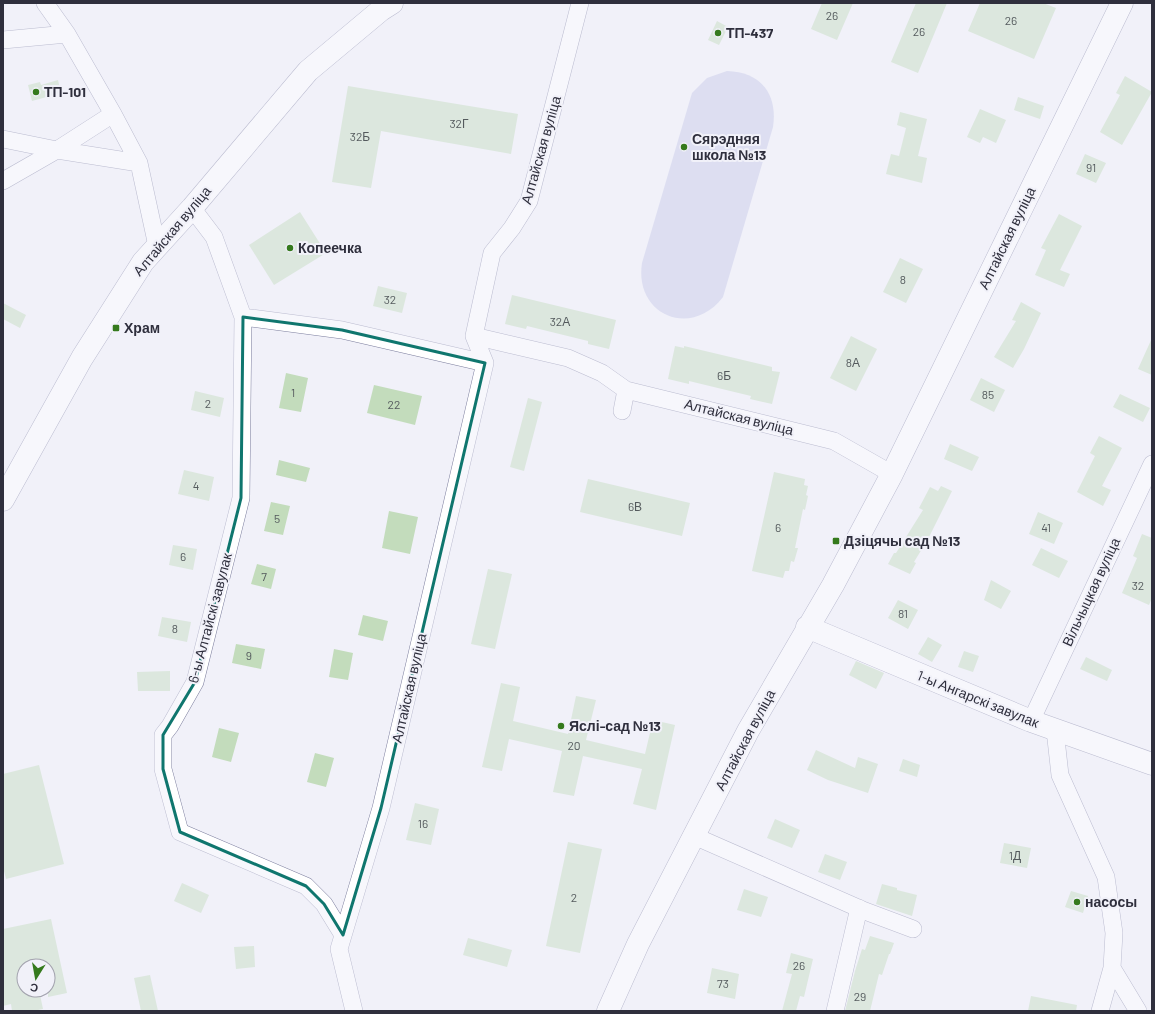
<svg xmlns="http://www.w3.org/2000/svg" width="1155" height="1014" viewBox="0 0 1155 1014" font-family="Barlow,sans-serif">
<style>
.green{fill:#c5c8e6}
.building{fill:#c3dcbc}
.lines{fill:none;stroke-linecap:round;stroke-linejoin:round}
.street-casing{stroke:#7c7e9e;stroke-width:18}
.secondary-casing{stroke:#7c7e9e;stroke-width:23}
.street{stroke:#fff;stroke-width:17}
.secondary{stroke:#fff;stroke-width:22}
.marked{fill:none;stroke:#0f766e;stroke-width:3;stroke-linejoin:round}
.poi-dot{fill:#357a1d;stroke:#f1f1f9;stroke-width:1.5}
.labels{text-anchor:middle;stroke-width:4;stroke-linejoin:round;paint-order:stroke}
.number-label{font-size:12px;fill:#545a5d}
.poi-label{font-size:14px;font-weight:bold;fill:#2f2f3d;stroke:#f1f1f9;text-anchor:start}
.street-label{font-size:14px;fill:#2f2f3d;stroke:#f1f1f9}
</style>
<rect width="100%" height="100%" fill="#f1f1f9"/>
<path class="green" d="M 727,71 C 760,72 778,93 773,127 L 723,297 C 691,339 634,315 642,263 L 692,93 L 707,78 Z"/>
<path class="building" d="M 822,3 L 853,3 L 837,40 L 811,29 Z
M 916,3 L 947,3 L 918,73 L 891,62 Z
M 980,3 L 1043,3 L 1056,8 L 1034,59 L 968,31 Z
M 717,21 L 728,27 L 719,45 L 708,40 Z
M 1125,76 L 1152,92 L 1122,145 L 1100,132 L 1120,95 L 1116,93 Z
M 58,80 L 61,93 L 32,101 L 28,85 L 40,82 L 41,85 Z
M 348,86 L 518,114 L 511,154 L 381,131 L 371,188 L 332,182 Z
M 1018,97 L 1044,106 L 1040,119 L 1014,110 Z
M 980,109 L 1006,120 L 996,143 L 983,137 L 980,143 L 967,137 Z
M 900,112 L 927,119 L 918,156 L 927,158 L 922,183 L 886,174 L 891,154 L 899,156 L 906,128 L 897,125 Z
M 1085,154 L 1106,163 L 1096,183 L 1076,174 Z
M 300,212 L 326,253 L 274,285 L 249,245 Z
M 1059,214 L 1082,226 L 1060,270 L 1070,274 L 1064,287 L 1035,275 L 1046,250 L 1041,248 Z
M 900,258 L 923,269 L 906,303 L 883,292 Z
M 378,286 L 407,293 L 402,313 L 373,306 Z
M 512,295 L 616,320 L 609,349 L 588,344 L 588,341 L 527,326 L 526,329 L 505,324 Z
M 1021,302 L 1041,313 L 1024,349 L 1013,368 L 994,357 L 1016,321 L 1012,320 Z
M 3,303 L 26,315 L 20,328 L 3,319 Z
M 851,336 L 877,349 L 856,391 L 830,378 Z
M 1152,338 L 1152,375 L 1138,369 Z
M 675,346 L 684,348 L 684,346 L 772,367 L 772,371 L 780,372 L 772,404 L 750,399 L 751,396 L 689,381 L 689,384 L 668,379 Z
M 286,373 L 308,378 L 301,412 L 279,408 Z
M 981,378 L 1005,390 L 994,412 L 970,400 Z
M 374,385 L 422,396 L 415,425 L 367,413 Z
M 195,391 L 224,398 L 220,417 L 191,410 Z
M 1120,394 L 1150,408 L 1143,422 L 1113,407 Z
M 528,398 L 542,402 L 524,471 L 510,467 Z
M 1099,436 L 1122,448 L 1102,486 L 1111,490 L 1103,506 L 1077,492 L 1095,456 L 1090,453 Z
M 950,444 L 979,457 L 972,471 L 944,459 Z
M 279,460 L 310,468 L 306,482 L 276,475 Z
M 184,470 L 214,477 L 209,501 L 178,494 Z
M 774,472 L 805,479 L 804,485 L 808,486 L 806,495 L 808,496 L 805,510 L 803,509 L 795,548 L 798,548 L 794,562 L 791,561 L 789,571 L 785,571 L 783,578 L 752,571 Z
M 588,479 L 690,503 L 682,536 L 580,512 Z
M 941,486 L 952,491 L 928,539 L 914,562 L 916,563 L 910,574 L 888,564 L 894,553 L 896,553 L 923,510 L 919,508 L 930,487 L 938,491 Z
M 271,502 L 290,506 L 283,535 L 264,531 Z
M 389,511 L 418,517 L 410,554 L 382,548 Z
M 1038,512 L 1063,523 L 1054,544 L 1029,534 Z
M 1142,534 L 1152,538 L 1152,598 L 1149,605 L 1122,593 L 1137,558 L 1133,556 Z
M 173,545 L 197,549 L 193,570 L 169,565 Z
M 1041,548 L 1068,561 L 1059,578 L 1032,565 Z
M 257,564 L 276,569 L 271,589 L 251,584 Z
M 488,569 L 512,574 L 495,649 L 471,644 Z
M 991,580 L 1011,591 L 1001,609 L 984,600 Z
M 898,600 L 918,610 L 908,629 L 888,618 Z
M 363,615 L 388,621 L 383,641 L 358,635 Z
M 162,617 L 191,622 L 187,642 L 158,636 Z
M 928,637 L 942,645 L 932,662 L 918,654 Z
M 236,644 L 265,649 L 261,669 L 232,663 Z
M 334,649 L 353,653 L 348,680 L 329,677 Z
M 964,651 L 979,656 L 973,672 L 958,667 Z
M 1086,657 L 1112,670 L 1107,681 L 1080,669 Z
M 856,661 L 884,673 L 876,689 L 849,675 Z
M 170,671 L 170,691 L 138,691 L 137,672 Z
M 501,683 L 520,687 L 513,721 L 568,734 L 576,696 L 596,700 L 586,740 L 645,754 L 653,720 L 675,725 L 656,810 L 633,804 L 642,769 L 583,756 L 574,796 L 553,792 L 562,751 L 509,739 L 502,771 L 482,767 Z
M 219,728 L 239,733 L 231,762 L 212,757 Z
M 816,750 L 855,768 L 858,757 L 878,764 L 868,793 L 828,780 L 807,770 Z
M 315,753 L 334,758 L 326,787 L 307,782 Z
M 903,759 L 920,765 L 917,777 L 899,771 Z
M 39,765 L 64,864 L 6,879 L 3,867 L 3,774 Z
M 415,803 L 439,809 L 431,845 L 406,840 Z
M 775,819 L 800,830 L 792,848 L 767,838 Z
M 568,842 L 602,849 L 580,953 L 546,946 Z
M 1004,843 L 1031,848 L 1027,868 L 1000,863 Z
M 825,854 L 847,862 L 840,880 L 818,872 Z
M 182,883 L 209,895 L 201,913 L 174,901 Z
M 882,884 L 897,888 L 897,890 L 917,895 L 912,916 L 876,904 Z
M 744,889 L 768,897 L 761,917 L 737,910 Z
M 1071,891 L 1088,896 L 1083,913 L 1065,907 Z
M 51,919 L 67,993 L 48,997 L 48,966 L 24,966 L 24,990 L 39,990 L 43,1009 L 33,1011 L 12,1011 L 11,1004 L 3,1006 L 3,929 Z
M 870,936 L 894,943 L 890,954 L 889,954 L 882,975 L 879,974 L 870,1011 L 845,1011 L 855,971 L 862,949 L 865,950 Z
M 468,938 L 512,950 L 507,967 L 463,955 Z
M 254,946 L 255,967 L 236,969 L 234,947 Z
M 791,953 L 813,959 L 804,997 L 800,996 L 796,1011 L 782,1011 L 792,974 L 786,973 Z
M 712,968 L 739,974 L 735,999 L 707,993 Z
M 150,975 L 158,1011 L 141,1011 L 134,978 Z
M 1031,996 L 1077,1005 L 1076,1011 L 1028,1011 Z"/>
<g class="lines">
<defs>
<path id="street" d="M 45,3 L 67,34 L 113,114 L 139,163 L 157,246
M 3,40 L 67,34
M 113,114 L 57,150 L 139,163
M 3,139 L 57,150 L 3,181
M 192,208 L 214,237 L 243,317 L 241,498 L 195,682 L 170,726 L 163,735 L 163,769 L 180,832 L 306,886 L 324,904 L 343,935
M 243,317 L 342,330 L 485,363
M 474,336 L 568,358 L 602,373 L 626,390 L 834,441 L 892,474
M 622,411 L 626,390
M 1031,721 L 1152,464
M 1055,730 L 1060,775 L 1106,877 L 1114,933 L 1112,968 L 1100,1011
M 694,836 L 865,911 L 913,929
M 1112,968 L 1138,1011
M 354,1011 L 339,949 L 381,808 L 485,363 L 474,336 L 492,253 L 512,228 L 529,201 L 580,3
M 835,1011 L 859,908"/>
<path id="secondary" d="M 3,500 L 82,358 L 143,262 L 192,208 L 308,71 L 381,10 L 392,3
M 807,627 L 1031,721 L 1152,764
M 608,1011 L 638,944 L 748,731 L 833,585 L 892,474 L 1122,3"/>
</defs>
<use href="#street" class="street-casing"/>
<use href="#secondary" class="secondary-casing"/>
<use href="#street" class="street"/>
<use href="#secondary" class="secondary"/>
</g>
<path d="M0 0H1155V1014H0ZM 243,317 L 342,330 L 485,363 L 381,808 L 343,935 L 324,904 L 306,886 L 180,832 L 163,769 L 163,735 L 195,682 L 241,498 Z" fill="#f1f1f9" fill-opacity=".55" fill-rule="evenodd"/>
<path class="marked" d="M 243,317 L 342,330 L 485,363 L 381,808 L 343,935 L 324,904 L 306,886 L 180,832 L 163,769 L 163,735 L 195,682 L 241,498 Z"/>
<g class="poi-dot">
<circle cx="718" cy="33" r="4"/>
<circle cx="36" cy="92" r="4"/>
<circle cx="684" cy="147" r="4"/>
<circle cx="290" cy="248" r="4"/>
<rect x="112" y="324" width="8" height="8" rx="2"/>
<rect x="832" y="537" width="8" height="8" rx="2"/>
<circle cx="561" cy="726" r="4"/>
<circle cx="1077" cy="902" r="4"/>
</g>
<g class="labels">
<g class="number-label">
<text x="832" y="20">26</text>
<text x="1011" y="25">26</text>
<text x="919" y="36">26</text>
<text x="459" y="128">32Г</text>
<text x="360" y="141">32Б</text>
<text x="1091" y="172">91</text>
<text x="903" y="284">8</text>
<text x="390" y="304">32</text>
<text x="560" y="326">32А</text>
<text x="853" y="367">8А</text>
<text x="724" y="380">6Б</text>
<text x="293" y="397">1</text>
<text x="988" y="399">85</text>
<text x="208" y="408">2</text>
<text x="394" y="409">22</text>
<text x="196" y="490">4</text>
<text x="635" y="511">6В</text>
<text x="277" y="523">5</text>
<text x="778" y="532">6</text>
<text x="1046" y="532">41</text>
<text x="183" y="561">6</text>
<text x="264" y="581">7</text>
<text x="1138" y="590">32</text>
<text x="903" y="618">81</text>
<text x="175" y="633">8</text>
<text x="249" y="660">9</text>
<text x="574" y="750">20</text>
<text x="423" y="828">16</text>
<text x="1015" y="860">1Д</text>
<text x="574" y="902">2</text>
<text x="799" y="970">26</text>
<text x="723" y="988">73</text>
<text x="860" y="1001">29</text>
</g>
<g class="poi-label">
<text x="726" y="38">ТП-437</text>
<text x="44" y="97">ТП-101</text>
<text x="692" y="144">Сярэдняя<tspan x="692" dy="16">школа №13</tspan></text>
<text x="298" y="253">Копеечка</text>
<text x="124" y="333">Храм</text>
<text x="844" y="546">Дзіцячы сад №13</text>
<text x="569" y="731">Яслі-сад №13</text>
<text x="1085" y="907">насосы</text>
</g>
<g class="street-label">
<text transform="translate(541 150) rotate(-74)" y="5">Алтайская вуліца</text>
<text transform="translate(172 231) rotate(-50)" y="5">Алтайская вуліца</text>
<text transform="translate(1007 238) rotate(-64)" y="5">Алтайская вуліца</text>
<text transform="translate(739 417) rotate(14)" y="5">Алтайская вуліца</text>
<text transform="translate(1091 592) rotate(-65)" y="5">Вільчыцкая вуліца</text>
<text transform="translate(210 618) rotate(-75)" y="5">6-ы Алтайскі завулак</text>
<text transform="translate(409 688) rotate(-77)" y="5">Алтайская вуліца</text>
<text transform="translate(978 699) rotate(22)" y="5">1-ы Ангарскі завулак</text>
<text transform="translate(745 740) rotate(-62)" y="5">Алтайская вуліца</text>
</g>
</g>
<rect width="1155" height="1014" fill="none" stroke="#2f2f3d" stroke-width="8"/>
<g transform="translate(36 978) rotate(191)"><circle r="19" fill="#f1f1f9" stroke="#a3a3ae"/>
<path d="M0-3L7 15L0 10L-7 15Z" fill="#357a1d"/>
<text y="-6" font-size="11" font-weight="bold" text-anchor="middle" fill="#2f2f3d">С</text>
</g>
</svg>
